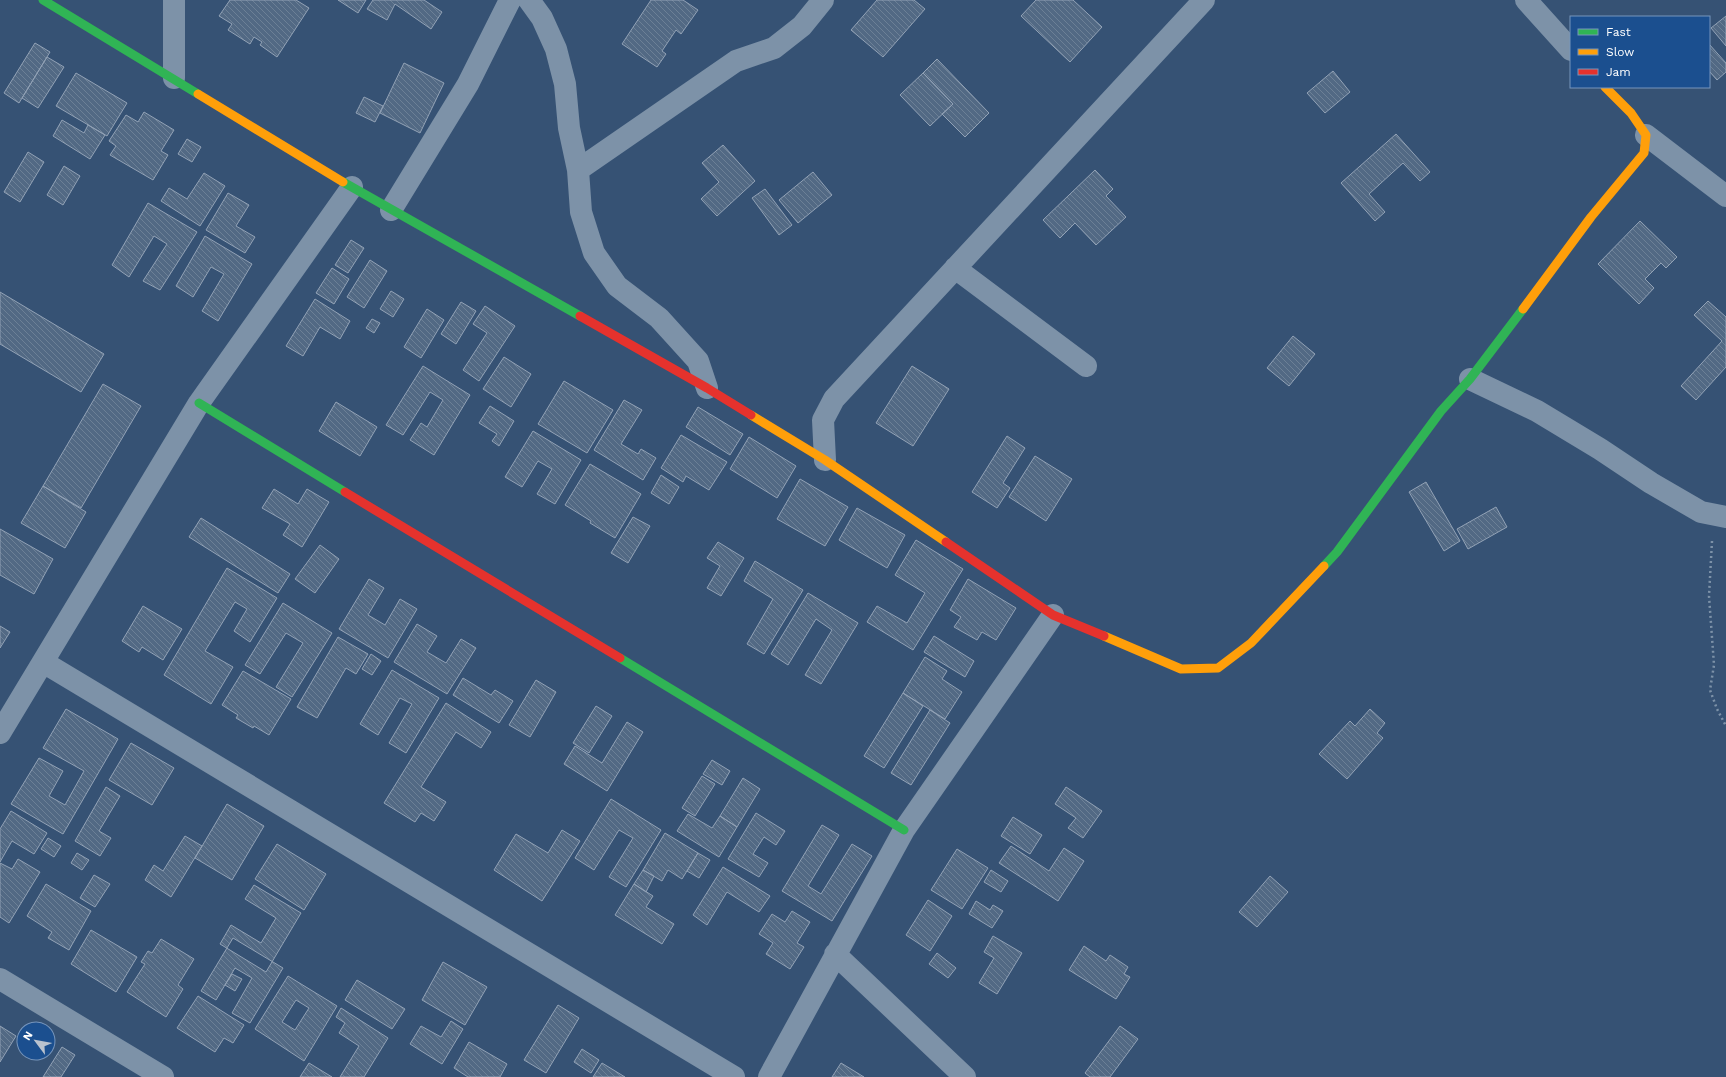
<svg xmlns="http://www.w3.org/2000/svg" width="1726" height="1077" viewBox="0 0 1726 1077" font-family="'Work Sans',sans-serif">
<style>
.building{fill:url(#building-back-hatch);stroke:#92a2b6;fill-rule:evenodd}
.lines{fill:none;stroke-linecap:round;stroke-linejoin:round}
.path{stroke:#7d92a8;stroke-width:2.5;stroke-dasharray:2 3;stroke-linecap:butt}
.street{stroke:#7d92a8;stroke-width:22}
.fast{stroke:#30b455;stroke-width:9}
.slow{stroke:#ff9f0a;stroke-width:9}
.jam{stroke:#e5322d;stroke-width:9}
</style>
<defs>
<pattern id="building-back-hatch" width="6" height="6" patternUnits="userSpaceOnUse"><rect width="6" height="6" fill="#526984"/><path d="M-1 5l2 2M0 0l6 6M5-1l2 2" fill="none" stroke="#6c8096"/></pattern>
</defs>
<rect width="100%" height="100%" fill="#365274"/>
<path class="building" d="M 230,0 L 296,0 L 309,8 L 277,57 L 260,45 L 262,42 L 254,37 L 250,44 L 228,30 L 232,24 L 219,16 Z
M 338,0 L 366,0 L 358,13 Z
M 373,0 L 424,0 L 442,12 L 431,29 L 395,4 L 387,20 L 367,9 Z
M 651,0 L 683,0 L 698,10 L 681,34 L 676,30 L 662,51 L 666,54 L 657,67 L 622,44 Z
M 877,0 L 914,0 L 925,9 L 883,57 L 851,30 Z
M 1036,0 L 1073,0 L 1102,27 L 1070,62 L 1021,16 Z
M 1726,16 L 1726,46 L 1711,28 Z
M 35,43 L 50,52 L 19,103 L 4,93 Z
M 1709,44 L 1726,63 L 1726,72 L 1717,80 L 1709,71 Z
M 47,57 L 64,67 L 38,108 L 22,98 Z
M 937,59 L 989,113 L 965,137 L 942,114 L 953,104 L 923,73 Z
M 404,63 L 444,83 L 420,133 L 380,113 Z
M 1333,71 L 1350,92 L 1325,113 L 1307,93 Z
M 76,73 L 127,103 L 107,136 L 56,106 Z
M 923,73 L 953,104 L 930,126 L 900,95 Z
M 364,97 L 383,106 L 375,122 L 356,113 Z
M 144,112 L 174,130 L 161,151 L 168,155 L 153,180 L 110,155 L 116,146 L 109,141 L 126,115 L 138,122 Z
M 62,120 L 84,133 L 88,125 L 105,135 L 90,159 L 53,136 Z
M 1396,134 L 1430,172 L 1420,181 L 1403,163 L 1369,194 L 1385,212 L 1375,221 L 1341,183 Z
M 187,139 L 201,147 L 192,162 L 178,154 Z
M 723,145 L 755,181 L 717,216 L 701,199 L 719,182 L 702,163 Z
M 28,152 L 44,162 L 20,202 L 4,192 Z
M 64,166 L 80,176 L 63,205 L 47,195 Z
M 1095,170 L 1113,189 L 1106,196 L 1126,217 L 1096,245 L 1075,223 L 1060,238 L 1043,220 Z
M 813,172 L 832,195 L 798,223 L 779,200 Z
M 204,173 L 225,186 L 200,226 L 161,201 L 169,188 L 187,199 Z
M 765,189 L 792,225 L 779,235 L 752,198 Z
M 228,193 L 249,205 L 236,226 L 255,237 L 245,253 L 206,230 Z
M 148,203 L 197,232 L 160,290 L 143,281 L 167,244 L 154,236 L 129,277 L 112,265 Z
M 1640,221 L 1677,257 L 1666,268 L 1661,263 L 1645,279 L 1654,288 L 1639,304 L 1598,264 Z
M 205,236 L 252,264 L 218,321 L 202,311 L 224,274 L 211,267 L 193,297 L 176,286 Z
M 351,240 L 364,248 L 348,273 L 335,265 Z
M 370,260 L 387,271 L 364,308 L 347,297 Z
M 332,268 L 349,279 L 334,304 L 316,293 Z
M 391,291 L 404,299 L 393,317 L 380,309 Z
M 0,292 L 104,354 L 81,392 L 0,344 Z
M 315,299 L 350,321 L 340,339 L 320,327 L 303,356 L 286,346 Z
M 1708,301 L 1726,317 L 1726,367 L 1696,400 L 1681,386 L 1722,341 L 1694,315 Z
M 461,302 L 476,311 L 456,344 L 441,334 Z
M 485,306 L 515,326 L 479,381 L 463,370 L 487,333 L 473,324 Z
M 427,309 L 444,320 L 421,358 L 404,347 Z
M 372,319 L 380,323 L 374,333 L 366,328 Z
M 1293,336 L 1315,354 L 1289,386 L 1267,368 Z
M 504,357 L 531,374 L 511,407 L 483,389 Z
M 423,366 L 470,395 L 434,455 L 410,440 L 421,423 L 427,427 L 443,400 L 430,392 L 403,435 L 386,425 Z
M 912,366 L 949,389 L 913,446 L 876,423 Z
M 564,381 L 613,410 L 587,453 L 538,424 Z
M 103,384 L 141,406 L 81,508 L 43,486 Z
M 624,400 L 642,410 L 621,444 L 638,454 L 641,449 L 656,458 L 643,480 L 594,450 Z
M 336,402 L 377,427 L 360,456 L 319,431 Z
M 490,406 L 514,421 L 499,446 L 492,441 L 497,434 L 479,423 Z
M 698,407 L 743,434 L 730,455 L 686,427 Z
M 533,431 L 581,460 L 555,504 L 537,494 L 552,469 L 538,461 L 522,487 L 505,477 Z
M 681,435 L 727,462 L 709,490 L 686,476 L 683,482 L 661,468 Z
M 1007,436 L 1025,448 L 1003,483 L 1010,488 L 997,508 L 972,492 Z
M 749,437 L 796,466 L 777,498 L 730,469 Z
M 1035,456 L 1072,479 L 1046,521 L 1009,497 Z
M 590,464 L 641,494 L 615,538 L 590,523 L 591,521 L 565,505 Z
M 661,475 L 679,487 L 669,504 L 651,493 Z
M 800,479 L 848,507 L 825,546 L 777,519 Z
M 1426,482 L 1460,541 L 1444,551 L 1409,492 Z
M 43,486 L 86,512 L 65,548 L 21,523 Z
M 274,489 L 298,504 L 307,489 L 329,502 L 302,547 L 283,535 L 290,524 L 262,508 Z
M 1496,507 L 1507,527 L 1468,549 L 1457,529 Z
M 857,508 L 905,535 L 887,568 L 839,540 Z
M 633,517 L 650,526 L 628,563 L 611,553 Z
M 201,518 L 290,574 L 278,593 L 189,537 Z
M 0,529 L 53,559 L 34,594 L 0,575 Z
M 916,540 L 963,569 L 913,650 L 867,622 L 877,606 L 907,623 L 925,593 L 895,575 Z
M 718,542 L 744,558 L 721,596 L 707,588 L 720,566 L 707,558 Z
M 320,545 L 339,559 L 315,593 L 295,579 Z
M 755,561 L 803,590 L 764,654 L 747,644 L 773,599 L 744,581 Z
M 227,568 L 277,598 L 250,642 L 234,631 L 247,609 L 235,602 L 205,651 L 233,667 L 211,704 L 164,675 Z
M 369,579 L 384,588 L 368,615 L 385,625 L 400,599 L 417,609 L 388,658 L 339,629 Z
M 968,579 L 1016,608 L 996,640 L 982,632 L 977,640 L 954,627 L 961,617 L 950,610 Z
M 808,593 L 858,623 L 821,684 L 805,675 L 832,630 L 816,619 L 788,665 L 771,654 Z
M 283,603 L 332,633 L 292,697 L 276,687 L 303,643 L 286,633 L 260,674 L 245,665 Z
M 143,606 L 182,629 L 163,660 L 142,647 L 139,652 L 122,641 Z
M 417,624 L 437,636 L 427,652 L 446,663 L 461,639 L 476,648 L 447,694 L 394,662 Z
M 0,626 L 10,632 L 0,648 Z
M 934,636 L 974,661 L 965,677 L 924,652 Z
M 338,637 L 368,654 L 356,674 L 346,668 L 317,718 L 297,707 Z
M 371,654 L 381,661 L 372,675 L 362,669 Z
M 925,657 L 947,671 L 942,679 L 962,692 L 945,719 L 903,693 Z
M 392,670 L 439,698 L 406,753 L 389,743 L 412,704 L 400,698 L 378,735 L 360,724 Z
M 243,671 L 291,699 L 269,735 L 254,726 L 253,728 L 236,718 L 238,715 L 222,705 Z
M 463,678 L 491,695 L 495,690 L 513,701 L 499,723 L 453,695 Z
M 536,680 L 556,692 L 530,737 L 509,725 Z
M 903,693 L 923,706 L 884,768 L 864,756 Z
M 446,703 L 491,732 L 481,748 L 456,732 L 421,787 L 446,802 L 434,821 L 421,813 L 415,822 L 384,803 Z
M 596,706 L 612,716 L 589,753 L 573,743 Z
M 66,709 L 118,739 L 63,834 L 11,804 L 39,758 L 63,771 L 49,796 L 65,805 L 84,771 L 43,748 Z
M 1370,709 L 1385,723 L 1377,733 L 1383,738 L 1347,779 L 1319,754 L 1350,721 L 1355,726 Z
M 930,710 L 950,723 L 911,785 L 891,773 Z
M 627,722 L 643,732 L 607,791 L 564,764 L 575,746 L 602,763 Z
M 131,743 L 174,768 L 152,805 L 109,780 Z
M 712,760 L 730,771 L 722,785 L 703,774 Z
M 702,776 L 715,784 L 695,816 L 682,808 Z
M 743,778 L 760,789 L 737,827 L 720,816 Z
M 106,787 L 120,796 L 99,831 L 111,838 L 100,856 L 75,841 Z
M 1066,787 L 1102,811 L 1083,838 L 1068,828 L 1076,818 L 1055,804 Z
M 611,799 L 661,830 L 626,887 L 609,877 L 633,838 L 619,830 L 594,870 L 575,858 Z
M 227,804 L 264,826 L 232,880 L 195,858 Z
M 11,811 L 47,833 L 34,854 L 12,841 L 0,862 L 0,829 Z
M 756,813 L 785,831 L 776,845 L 764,837 L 753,854 L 768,863 L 759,877 L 728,859 Z
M 688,814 L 712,828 L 720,816 L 737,827 L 719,857 L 677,831 Z
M 1013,817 L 1042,835 L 1030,854 L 1001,836 Z
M 822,825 L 839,835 L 808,886 L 821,894 L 852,844 L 872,856 L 832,921 L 782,891 Z
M 562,830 L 580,841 L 542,901 L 494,870 L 516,834 L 548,853 Z
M 665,833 L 698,853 L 682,879 L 668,870 L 662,881 L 643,870 Z
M 185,836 L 202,846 L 171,897 L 145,880 L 154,865 L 163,871 Z
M 48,838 L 61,846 L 54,857 L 41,849 Z
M 277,844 L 326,874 L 304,910 L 255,879 Z
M 1011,846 L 1049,871 L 1064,848 L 1084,861 L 1058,901 L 999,863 Z
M 957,849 L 988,868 L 962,909 L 931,890 Z
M 77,853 L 89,860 L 82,870 L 71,863 Z
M 698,853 L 710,860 L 699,878 L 687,871 Z
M 18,859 L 40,872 L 9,923 L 0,917 L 0,863 L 12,869 Z
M 723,867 L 770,896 L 759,912 L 727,892 L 707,925 L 693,915 Z
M 643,870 L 654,876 L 646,892 L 634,884 Z
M 991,870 L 1008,881 L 1001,892 L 984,882 Z
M 94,875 L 110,884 L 95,907 L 80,898 Z
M 1270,876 L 1288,892 L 1257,927 L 1239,912 Z
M 46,884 L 91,911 L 69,950 L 48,938 L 52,932 L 27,916 Z
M 634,884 L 653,896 L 646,907 L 674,924 L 662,944 L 615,915 Z
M 254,885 L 301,913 L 266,972 L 220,944 L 231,925 L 261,943 L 276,918 L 245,899 Z
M 928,900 L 952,916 L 930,951 L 906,935 Z
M 976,901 L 990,910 L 993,905 L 1003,911 L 992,928 L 969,914 Z
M 792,911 L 810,922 L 797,943 L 804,947 L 790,969 L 766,954 L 773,943 L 759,934 L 772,914 L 785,922 Z
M 91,930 L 137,957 L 116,992 L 71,964 Z
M 993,936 L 1022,953 L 997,994 L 979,983 L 994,958 L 984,952 Z
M 233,938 L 283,968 L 250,1023 L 232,1013 L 252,978 L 235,968 L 216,1000 L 201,991 Z
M 161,939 L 194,959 L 178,985 L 183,989 L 166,1017 L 127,992 L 145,964 L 141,962 L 148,951 L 152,953 Z
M 1084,946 L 1106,961 L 1110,955 L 1128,967 L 1124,974 L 1130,977 L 1116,999 L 1069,970 Z
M 937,953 L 956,968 L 948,978 L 929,964 Z
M 443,962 L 487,987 L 465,1025 L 422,1000 Z
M 232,974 L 242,979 L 235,991 L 225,985 Z
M 288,976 L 337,1006 L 304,1061 L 255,1029 ZM 296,1000 L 309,1008 L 295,1030 L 282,1022 Z
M 357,980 L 405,1009 L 392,1029 L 345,1000 Z
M 198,996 L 244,1025 L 233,1043 L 224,1038 L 215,1052 L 177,1028 Z
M 558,1005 L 579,1018 L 546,1073 L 524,1060 Z
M 341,1008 L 388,1038 L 364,1077 L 340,1077 L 359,1046 L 339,1033 L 345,1023 L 336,1017 Z
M 451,1021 L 463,1029 L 442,1064 L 410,1044 L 421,1026 L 441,1037 Z
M 0,1026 L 16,1036 L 0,1062 Z
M 1120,1026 L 1138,1039 L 1110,1077 L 1090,1077 L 1085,1073 Z
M 469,1042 L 507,1064 L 500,1077 L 468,1077 L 454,1068 Z
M 62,1047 L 75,1055 L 61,1077 L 43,1077 Z
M 582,1049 L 599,1060 L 591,1073 L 574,1062 Z
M 309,1063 L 332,1077 L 300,1077 Z
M 602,1063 L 625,1077 L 593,1077 Z
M 841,1063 L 864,1077 L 832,1077 Z"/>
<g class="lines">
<path class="path" d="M 1712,541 L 1709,596 L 1714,665 L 1710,690 L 1717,709 L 1726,726"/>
<path class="street" d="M 529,0 L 542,18 L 556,49 L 565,84 L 569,128 L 578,170 L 581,212 L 594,253 L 617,286 L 659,318 L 698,361 L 707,388
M 1526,0 L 1571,50
M 174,78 L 174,0
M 1646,135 L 1726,196
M 578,170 L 736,61 L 774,48 L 802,26 L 823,0
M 391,210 L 468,84 L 510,0
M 955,268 L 1086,366
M 1470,379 L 1537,411 L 1600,449 L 1651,483 L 1701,512 L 1726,517
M 825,460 L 823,420 L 834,399 L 1204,0
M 43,662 L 734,1077
M 0,733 L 199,403 L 352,187
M 835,954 L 965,1077
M 0,979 L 163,1077
M 769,1077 L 904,830 L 1053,615"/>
<path class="fast" d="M 43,0 L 198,94
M 343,182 L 580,316
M 199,403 L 345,492
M 1324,566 L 1337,552 L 1441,411 L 1470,379 L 1523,309
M 620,658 L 904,830"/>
<path class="slow" d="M 198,94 L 343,182
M 1523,309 L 1591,217 L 1644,153 L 1646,135 L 1631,113 L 1605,87
M 751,415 L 825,460 L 946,542
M 1104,636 L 1181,669 L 1218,668 L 1251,643 L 1324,566"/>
<path class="jam" d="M 580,316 L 707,388 L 751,415
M 345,492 L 620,658
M 946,542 L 1053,615 L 1104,636"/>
</g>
<rect x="1570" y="16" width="140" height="72" fill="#1b4f8f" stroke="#7695bc"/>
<rect x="1578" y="29" width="20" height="6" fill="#30b455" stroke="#7695bc"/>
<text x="1606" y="36" font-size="12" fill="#ffffff">Fast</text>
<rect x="1578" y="49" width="20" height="6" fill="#ff9f0a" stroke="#7695bc"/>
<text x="1606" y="56" font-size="12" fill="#ffffff">Slow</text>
<rect x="1578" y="69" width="20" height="6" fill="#e5322d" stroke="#7695bc"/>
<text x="1606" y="76" font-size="12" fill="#ffffff">Jam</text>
<g transform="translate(36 1041) rotate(302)"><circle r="19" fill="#1b4f8f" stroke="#7695bc"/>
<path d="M0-3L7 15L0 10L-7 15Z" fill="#b9c2ce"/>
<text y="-6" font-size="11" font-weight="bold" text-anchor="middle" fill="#ffffff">N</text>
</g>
</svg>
